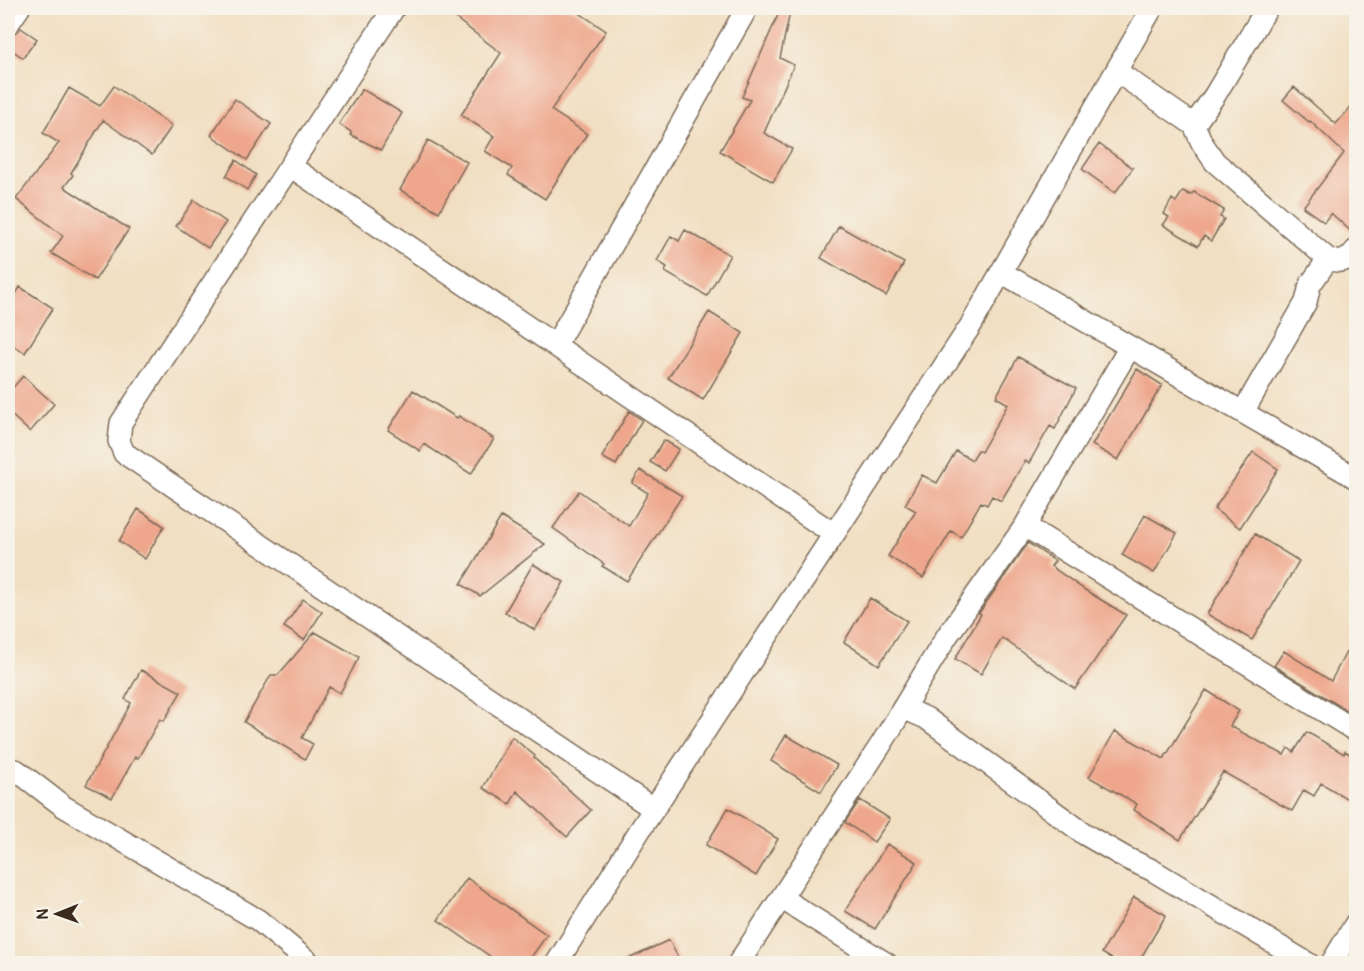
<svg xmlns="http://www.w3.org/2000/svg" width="1364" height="971" viewBox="0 0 1364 971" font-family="Pangolin,sans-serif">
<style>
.building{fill:#eea78d}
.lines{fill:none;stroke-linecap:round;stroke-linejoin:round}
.street-casing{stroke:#7b6957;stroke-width:24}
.street{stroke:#fff;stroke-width:21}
</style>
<rect width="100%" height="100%" fill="#f7f3e8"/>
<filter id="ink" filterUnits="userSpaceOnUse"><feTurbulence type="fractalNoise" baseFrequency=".0167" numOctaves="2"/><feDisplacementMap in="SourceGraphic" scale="12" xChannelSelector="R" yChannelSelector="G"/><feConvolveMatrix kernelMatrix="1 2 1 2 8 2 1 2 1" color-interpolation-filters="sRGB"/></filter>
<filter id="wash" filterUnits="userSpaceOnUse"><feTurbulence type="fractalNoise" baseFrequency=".008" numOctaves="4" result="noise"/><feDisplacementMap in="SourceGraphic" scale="24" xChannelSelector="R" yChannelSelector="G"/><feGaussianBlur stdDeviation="1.35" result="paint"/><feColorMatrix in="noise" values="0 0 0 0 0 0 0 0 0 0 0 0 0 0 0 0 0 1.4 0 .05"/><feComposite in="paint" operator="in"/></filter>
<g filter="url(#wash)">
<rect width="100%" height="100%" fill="#f1dfc2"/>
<g id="blocks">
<path class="building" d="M 442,8 L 572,8 L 606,31 L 551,110 L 587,134 L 545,199 L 508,175 L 512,168 L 485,151 L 494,136 L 461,115 L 501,53 Z
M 781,8 L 791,8 L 780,58 L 794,65 L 764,133 L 792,149 L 773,182 L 720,151 L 750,100 L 742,97 Z
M 21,28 L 37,39 L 23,58 L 8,47 L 8,40 L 10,36 Z
M 114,86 L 172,126 L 152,155 L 103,120 L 71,173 L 73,175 L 64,187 L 129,229 L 95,280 L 51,253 L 63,236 L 16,199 L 59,143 L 43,133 L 69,88 L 100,106 Z
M 1294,87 L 1336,124 L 1356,101 L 1356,236 L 1331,213 L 1324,222 L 1303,207 L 1344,153 L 1310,121 L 1309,122 L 1283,100 Z
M 362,89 L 402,113 L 381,150 L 351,135 L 351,132 L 339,124 Z
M 235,99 L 271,124 L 247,160 L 211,135 Z
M 428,140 L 467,162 L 439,212 L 400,190 Z
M 1099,144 L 1133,168 L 1115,193 L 1082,169 Z
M 236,160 L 256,175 L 247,190 L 226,176 Z
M 1183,191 L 1190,195 L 1194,192 L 1224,210 L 1220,217 L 1224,219 L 1211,241 L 1204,236 L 1198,246 L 1163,225 L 1169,217 L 1164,214 L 1172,199 L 1176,202 Z
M 194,200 L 226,222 L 208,248 L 176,226 Z
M 839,226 L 904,263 L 886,296 L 821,258 Z
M 685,230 L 730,255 L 707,296 L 665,272 L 667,267 L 657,261 L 671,236 L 679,241 Z
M 20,287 L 53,308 L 25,353 L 8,343 L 8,307 Z
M 709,312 L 743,333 L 703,400 L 668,378 Z
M 1018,357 L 1076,388 L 1055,429 L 1050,426 L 1029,463 L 1025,461 L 1001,501 L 992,496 L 987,505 L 981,502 L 961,537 L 951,531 L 923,578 L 888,556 L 916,511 L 905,505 L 922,475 L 937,483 L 956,451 L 972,460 L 978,450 L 981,452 L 1008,404 L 996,397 Z
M 1137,369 L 1162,385 L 1118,460 L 1092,445 Z
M 23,376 L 54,404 L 30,432 L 8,412 L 8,393 Z
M 413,390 L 457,418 L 459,416 L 494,439 L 471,474 L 424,444 L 420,451 L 388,430 Z
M 629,411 L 642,420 L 616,465 L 602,457 Z
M 664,440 L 679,449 L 665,471 L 650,462 Z
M 1253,452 L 1278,469 L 1240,528 L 1214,509 Z
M 640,470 L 682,496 L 627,581 L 602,566 L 604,564 L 553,528 L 579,491 L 629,526 L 648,493 L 632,483 Z
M 138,509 L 164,526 L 145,559 L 119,541 Z
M 1145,515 L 1177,533 L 1154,573 L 1122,555 Z
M 501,517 L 545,544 L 480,596 L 461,584 Z
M 1255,534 L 1299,561 L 1252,640 L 1207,614 Z
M 1028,543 L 1055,561 L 1051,566 L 1085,590 L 1126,615 L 1075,689 L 1002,638 L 981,674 L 955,659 L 981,614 L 979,613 Z
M 533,564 L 564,582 L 535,630 L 505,612 Z
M 870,598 L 907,621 L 879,665 L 844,642 Z
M 303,599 L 322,612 L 304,640 L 284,627 Z
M 315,632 L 359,657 L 340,693 L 329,687 L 302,738 L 313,744 L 305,759 L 244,722 L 271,675 L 278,675 Z
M 1356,633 L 1356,716 L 1274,666 L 1284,651 L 1331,681 Z
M 141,670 L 181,692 L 164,721 L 160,719 L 138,758 L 135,757 L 112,798 L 86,785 L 131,703 L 125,699 Z
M 1206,690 L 1239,711 L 1230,726 L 1284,755 L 1288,748 L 1294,752 L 1307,732 L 1344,754 L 1345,751 L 1356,758 L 1356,804 L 1321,783 L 1314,796 L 1304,790 L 1292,811 L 1223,772 L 1180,840 L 1134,810 L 1137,804 L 1089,777 L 1115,731 L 1164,759 Z
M 786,735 L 837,765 L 821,792 L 771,761 Z
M 512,737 L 535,756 L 534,758 L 591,810 L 567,837 L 517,791 L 510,804 L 483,788 Z
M 860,800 L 890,819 L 874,842 L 845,822 Z
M 728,808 L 778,839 L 756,876 L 706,845 Z
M 887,844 L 917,862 L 875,929 L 845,911 Z
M 467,878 L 547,935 L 527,963 L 500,963 L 438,920 Z
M 1134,897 L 1166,915 L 1138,963 L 1119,963 L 1102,953 Z
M 669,940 L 681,963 L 620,963 Z"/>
</g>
</g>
<g filter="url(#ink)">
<use href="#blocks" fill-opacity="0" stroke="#7b6957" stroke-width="1.5"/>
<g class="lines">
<defs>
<path id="street" d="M 394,8 L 121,423 L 119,441 L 124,453 L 654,809
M 8,24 L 19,8
M 1116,71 L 1194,125
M 290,166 L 834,534
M 1328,259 C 1342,264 1347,261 1356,250
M 1001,272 L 1356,478
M 556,344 L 747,8
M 1243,412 L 1306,302 L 1310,285 L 1328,259 L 1215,162 L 1202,143 L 1194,125 L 1215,95 L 1267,8
M 1025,526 L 1356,731
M 903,708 L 926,718 L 1086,835 L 1126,858 L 1152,870 L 1309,964
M 8,772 L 16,770 L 63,806 L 258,920 L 311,964
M 781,898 L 887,964
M 556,964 L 640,830 L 971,325 L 1152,8
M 738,964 L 882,743 L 947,636 L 1025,526 L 1130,347
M 1331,964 L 1356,923"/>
</defs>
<use href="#street" class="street-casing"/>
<use href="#street" class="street"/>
</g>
</g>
<rect width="1364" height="971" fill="none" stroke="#f7f3e8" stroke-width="30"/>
<g transform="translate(57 914) rotate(269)" stroke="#f7f3e8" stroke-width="4.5" paint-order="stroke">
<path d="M0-4.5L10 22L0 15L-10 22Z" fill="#3b2a1e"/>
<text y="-9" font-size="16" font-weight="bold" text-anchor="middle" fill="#3b2a1e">N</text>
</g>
</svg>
